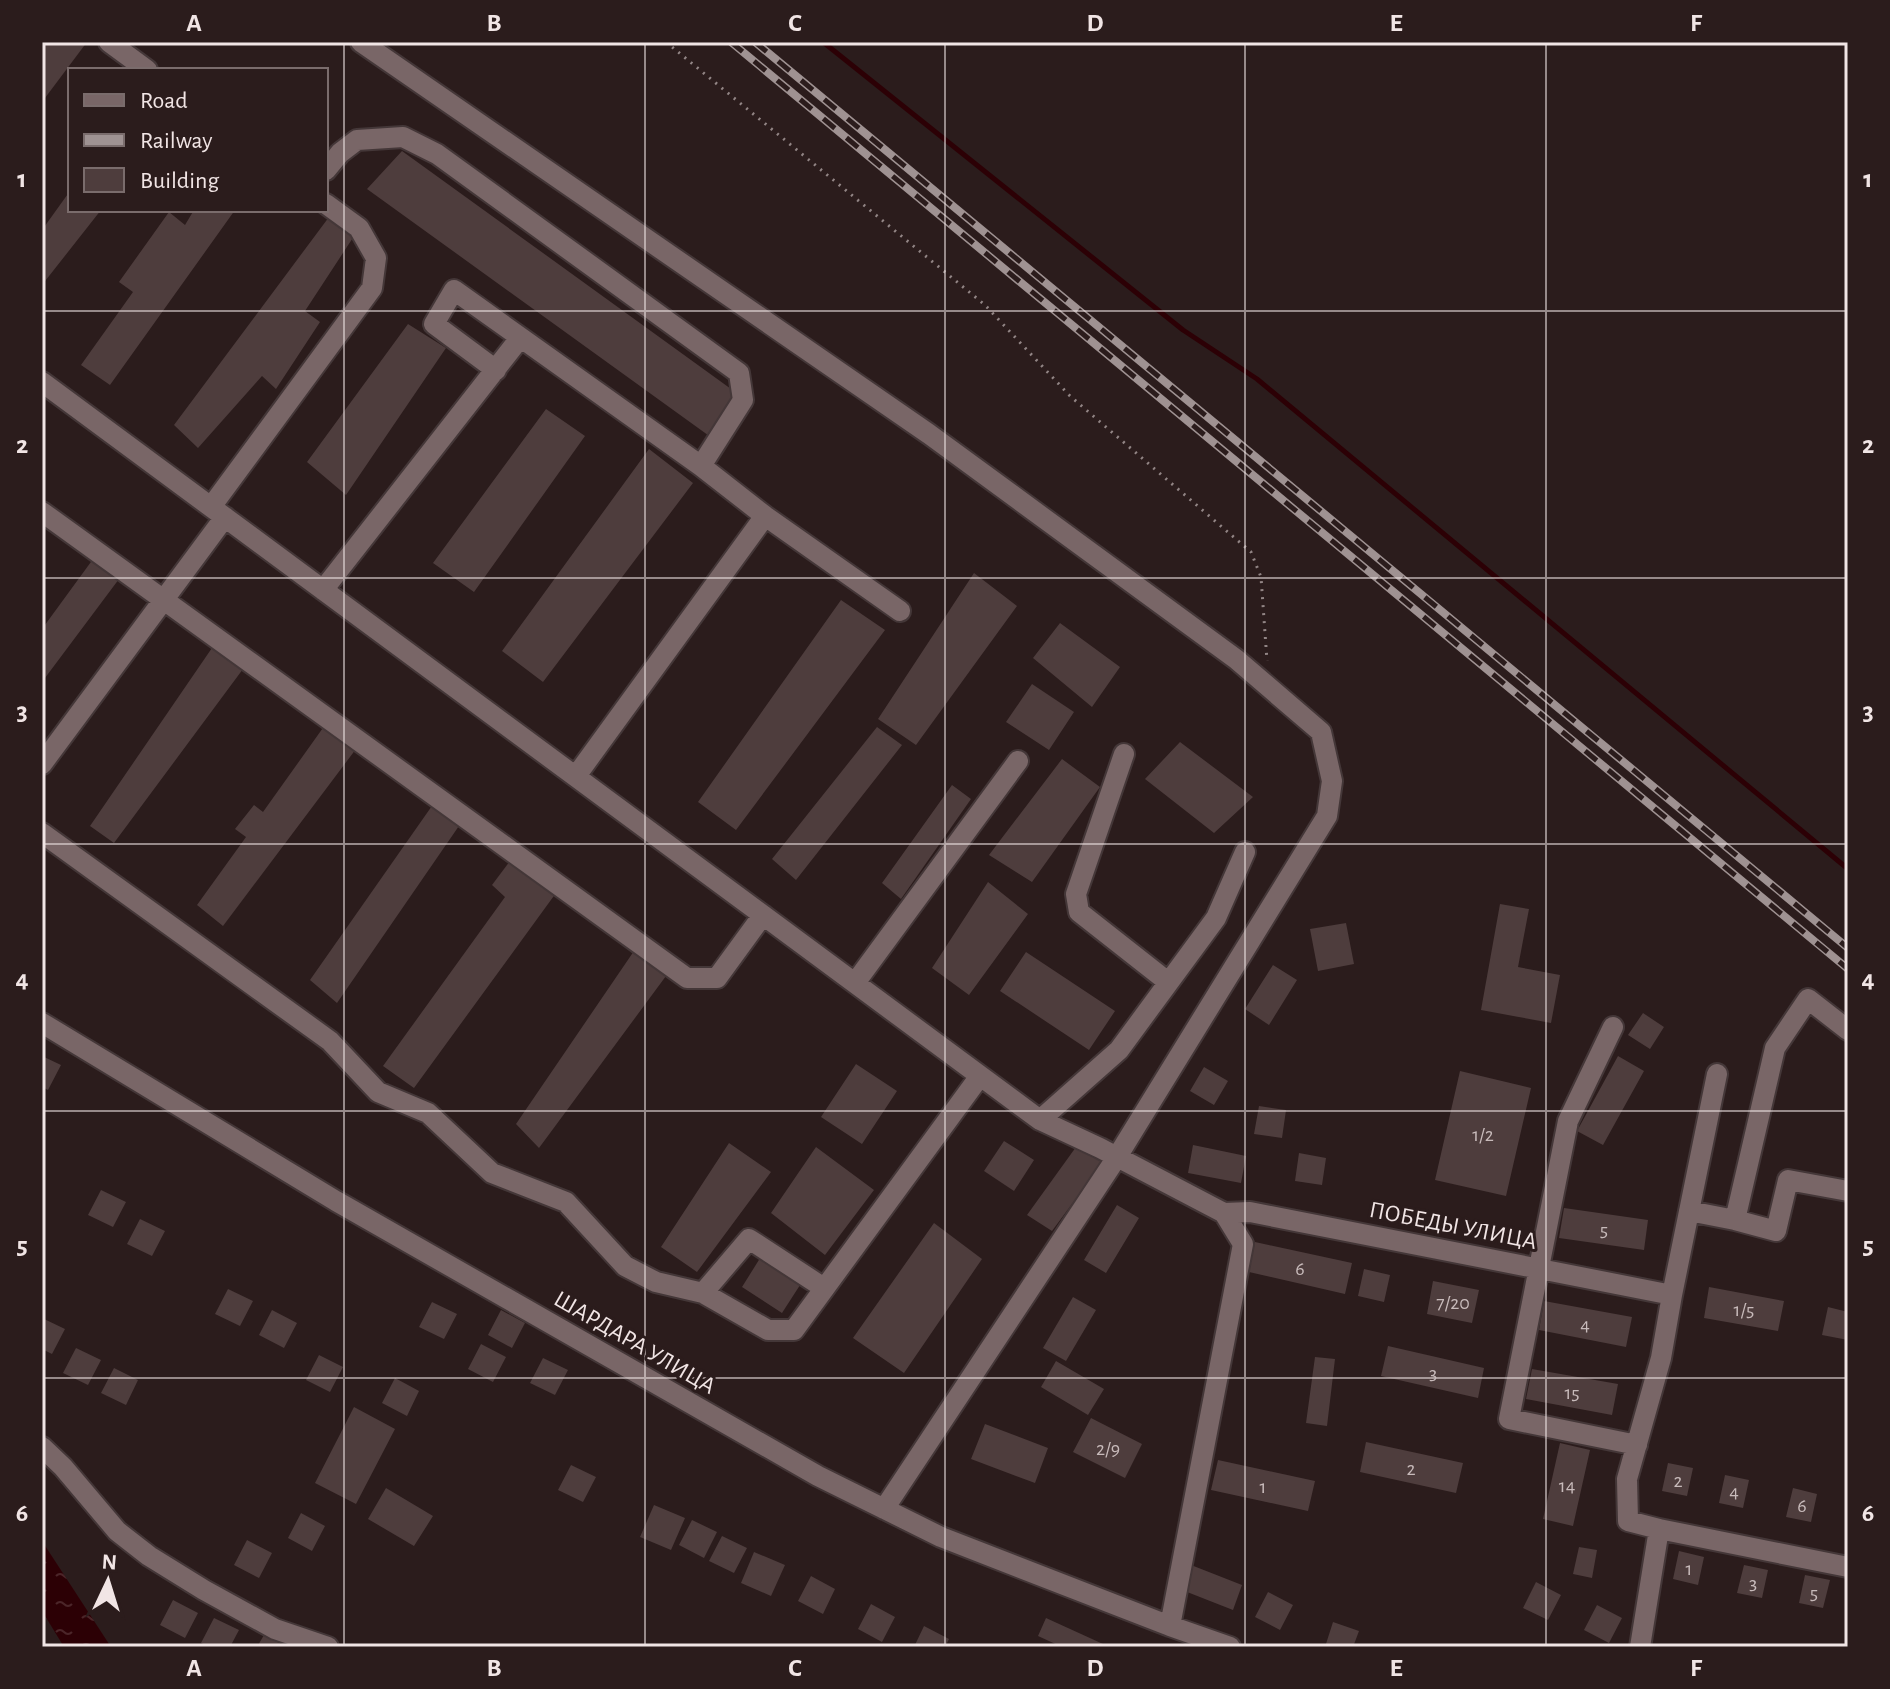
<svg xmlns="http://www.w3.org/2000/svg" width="1890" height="1689" viewBox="0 0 1890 1689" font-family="'Alegreya Sans',sans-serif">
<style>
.water{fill:url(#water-ripples)}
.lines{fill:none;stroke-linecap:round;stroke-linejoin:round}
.stream{stroke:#2c0005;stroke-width:5}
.building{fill:#4e3d3d}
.minor-casing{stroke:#443738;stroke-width:24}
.path{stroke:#928585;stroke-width:3;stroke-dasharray:2 6;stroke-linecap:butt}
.minor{stroke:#796667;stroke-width:20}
.rail-casing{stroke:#9f9292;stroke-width:8}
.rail{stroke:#2b1c1c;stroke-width:5;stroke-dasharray:15;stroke-linecap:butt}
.grid{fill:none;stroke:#f1e5e5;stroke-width:2;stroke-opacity:0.55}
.labels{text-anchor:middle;stroke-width:6;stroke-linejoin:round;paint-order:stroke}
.number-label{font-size:20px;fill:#c8bbbb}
.street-label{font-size:24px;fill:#f1e5e5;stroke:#2b1c1c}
.neatline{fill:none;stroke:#f1e5e5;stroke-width:3}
.grid-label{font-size:26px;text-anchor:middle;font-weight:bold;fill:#f1e5e5}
</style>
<defs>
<pattern id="water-ripples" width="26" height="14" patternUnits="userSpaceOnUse" patternTransform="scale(2)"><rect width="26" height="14" fill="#2c0005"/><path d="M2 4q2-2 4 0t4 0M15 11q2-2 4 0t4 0" fill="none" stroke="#4b2529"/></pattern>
</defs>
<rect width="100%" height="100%" fill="#2b1c1c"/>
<path class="water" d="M 42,1541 L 111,1647 L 64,1647 L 42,1611 Z"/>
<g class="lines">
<path class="stream" d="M 823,42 L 1183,330 L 1257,379 L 1848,869"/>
</g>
<path class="building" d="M 44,42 L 87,42 L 42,102 L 42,45 Z
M 402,151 L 738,394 L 712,438 L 367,189 Z
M 70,191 L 70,210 L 101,210 L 42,285 L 42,230 Z
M 194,210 L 235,210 L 110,385 L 81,365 L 133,292 L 119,282 L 169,212 L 185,225 Z
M 332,213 L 358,230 L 305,311 L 320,322 L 276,389 L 262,376 L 198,448 L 174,425 Z
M 408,324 L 446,348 L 346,495 L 307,462 Z
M 546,409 L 585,436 L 474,592 L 433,563 Z
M 649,449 L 693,483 L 543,682 L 502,651 Z
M 96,555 L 122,575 L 42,682 L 42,629 Z
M 974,573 L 1017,606 L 916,745 L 878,719 Z
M 841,600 L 885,630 L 736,830 L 698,802 Z
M 1060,623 L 1120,667 L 1092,707 L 1033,658 Z
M 214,645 L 243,669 L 114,843 L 90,826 Z
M 1032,684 L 1074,712 L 1049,750 L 1006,722 Z
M 325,725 L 356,749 L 223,926 L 197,905 L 246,837 L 235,829 L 254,805 L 263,812 Z
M 877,727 L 902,745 L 796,880 L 772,859 Z
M 1180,742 L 1253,797 L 1214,833 L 1145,779 Z
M 1062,759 L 1100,787 L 1032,882 L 989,855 Z
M 952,785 L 971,799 L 901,899 L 882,883 Z
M 434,803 L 461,823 L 337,1003 L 310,980 Z
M 510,861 L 556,893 L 414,1088 L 383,1066 L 505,897 L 492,885 Z
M 988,882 L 1028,914 L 969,995 L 932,968 Z
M 1500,904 L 1529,909 L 1518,967 L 1560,975 L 1551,1023 L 1481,1010 Z
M 1346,923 L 1354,964 L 1318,971 L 1310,929 Z
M 634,951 L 666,976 L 539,1148 L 516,1124 Z
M 1026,952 L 1115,1011 L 1089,1050 L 1000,991 Z
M 1273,965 L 1297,980 L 1269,1025 L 1245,1009 Z
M 1643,1013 L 1664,1027 L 1650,1049 L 1628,1035 Z
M 42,1056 L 61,1065 L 48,1090 L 42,1087 Z
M 1618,1056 L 1644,1071 L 1603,1145 L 1577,1131 Z
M 856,1064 L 897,1091 L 862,1144 L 821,1117 Z
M 1204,1067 L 1228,1081 L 1214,1105 L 1190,1091 Z
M 1460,1071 L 1531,1088 L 1506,1196 L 1435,1180 Z
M 1259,1106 L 1286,1110 L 1282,1138 L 1254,1134 Z
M 1004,1141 L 1034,1160 L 1014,1191 L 984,1171 Z
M 729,1143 L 771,1172 L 697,1272 L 661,1247 Z
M 1193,1145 L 1246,1156 L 1241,1183 L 1188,1173 Z
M 816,1147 L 874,1190 L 825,1255 L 771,1213 Z
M 1076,1147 L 1103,1162 L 1052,1231 L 1027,1215 Z
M 1299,1153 L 1326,1158 L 1322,1185 L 1295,1181 Z
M 101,1190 L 126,1202 L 113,1227 L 88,1215 Z
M 1117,1205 L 1139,1218 L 1106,1273 L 1084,1260 Z
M 1564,1208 L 1648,1220 L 1644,1250 L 1559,1238 Z
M 140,1219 L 165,1231 L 152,1256 L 127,1244 Z
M 934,1223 L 982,1259 L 904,1373 L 853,1338 Z
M 1255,1242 L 1352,1263 L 1345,1294 L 1249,1272 Z
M 762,1255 L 802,1282 L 782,1313 L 742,1287 Z
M 1364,1269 L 1390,1275 L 1384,1302 L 1358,1296 Z
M 1433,1281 L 1479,1290 L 1472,1323 L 1427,1314 Z
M 1709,1287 L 1784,1301 L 1778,1331 L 1704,1318 Z
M 228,1289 L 253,1301 L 240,1326 L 215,1314 Z
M 1073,1297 L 1096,1310 L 1066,1361 L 1043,1348 Z
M 1544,1301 L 1632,1317 L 1626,1347 L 1539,1330 Z
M 432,1302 L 457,1314 L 444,1339 L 419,1327 Z
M 1828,1307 L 1848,1312 L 1848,1340 L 1822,1335 Z
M 272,1310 L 297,1323 L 284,1348 L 259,1335 Z
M 501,1310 L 525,1323 L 512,1348 L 488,1335 Z
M 42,1318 L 65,1329 L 52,1354 L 42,1349 Z
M 481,1344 L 506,1357 L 493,1382 L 468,1369 Z
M 1388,1346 L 1484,1368 L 1478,1398 L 1381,1376 Z
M 76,1348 L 101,1360 L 88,1385 L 63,1373 Z
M 319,1355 L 343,1367 L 330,1392 L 306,1380 Z
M 1315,1357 L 1335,1359 L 1327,1426 L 1306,1423 Z
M 543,1358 L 568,1370 L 555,1395 L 530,1383 Z
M 1056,1361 L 1104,1389 L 1088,1415 L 1041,1387 Z
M 114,1368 L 138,1380 L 126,1405 L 101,1393 Z
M 1532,1369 L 1618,1384 L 1612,1415 L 1526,1399 Z
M 395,1378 L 419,1391 L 407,1416 L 382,1403 Z
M 354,1407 L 395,1429 L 356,1504 L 315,1483 Z
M 1091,1418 L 1142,1444 L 1125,1478 L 1073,1452 Z
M 985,1424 L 1048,1448 L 1035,1483 L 971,1459 Z
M 1366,1442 L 1463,1463 L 1456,1493 L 1360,1472 Z
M 1560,1443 L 1590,1450 L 1573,1526 L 1543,1519 Z
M 1218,1460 L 1315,1481 L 1308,1511 L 1211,1490 Z
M 1668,1463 L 1693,1468 L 1687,1496 L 1662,1491 Z
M 571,1465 L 596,1477 L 583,1502 L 558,1490 Z
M 1725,1475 L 1749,1480 L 1743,1508 L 1719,1503 Z
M 386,1488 L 433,1516 L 414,1546 L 368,1519 Z
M 1793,1488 L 1817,1494 L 1811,1522 L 1786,1517 Z
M 654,1505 L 685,1518 L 671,1550 L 640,1537 Z
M 301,1513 L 325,1526 L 312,1551 L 288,1538 Z
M 692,1520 L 717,1532 L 704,1558 L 679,1545 Z
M 722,1536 L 747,1548 L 734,1573 L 709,1561 Z
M 247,1540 L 272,1553 L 259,1578 L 234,1565 Z
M 1579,1547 L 1597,1550 L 1592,1578 L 1573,1574 Z
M 1679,1551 L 1704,1557 L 1698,1585 L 1673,1579 Z
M 754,1552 L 785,1565 L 771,1596 L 741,1583 Z
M 1191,1565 L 1242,1585 L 1233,1610 L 1182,1590 Z
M 1744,1565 L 1768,1570 L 1762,1598 L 1737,1593 Z
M 1805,1575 L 1830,1580 L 1823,1608 L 1799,1603 Z
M 811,1576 L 835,1589 L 823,1614 L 798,1601 Z
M 1536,1582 L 1561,1595 L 1548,1620 L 1523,1608 Z
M 1268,1592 L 1293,1605 L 1280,1630 L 1255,1617 Z
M 173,1600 L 198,1613 L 185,1638 L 160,1625 Z
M 871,1604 L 895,1617 L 882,1642 L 858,1629 Z
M 1597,1605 L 1622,1618 L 1609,1643 L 1584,1630 Z
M 214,1618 L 239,1630 L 230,1647 L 209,1647 L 201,1643 Z
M 1046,1618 L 1103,1644 L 1102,1647 L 1062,1647 L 1038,1636 Z
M 1333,1622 L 1359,1631 L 1353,1647 L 1325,1647 Z
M 924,1626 L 949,1639 L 945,1647 L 914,1647 Z
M 264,1635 L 287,1647 L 257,1647 Z"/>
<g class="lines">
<defs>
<path id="minor" d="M 109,42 L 147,70
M 361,42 L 929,434 L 1236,659 L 1321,732 L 1332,781 L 1327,816 L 1117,1157 L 884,1509
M 326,170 L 340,153 L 357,140 L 403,137 L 437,154 L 739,373 L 743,400 L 701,466
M 496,370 L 434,324 L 454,290 L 701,466 L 765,516 L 900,611
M 42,382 L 1040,1120 L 1100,1148 L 1224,1213 L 1243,1244 L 1170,1626
M 211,507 L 372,288 L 376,258 L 359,228 L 326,204
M 42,512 L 687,978 L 717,978 L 763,915
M 323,590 L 520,338
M 1124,754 L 1076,894 L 1079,912 L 1168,982
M 42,764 L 225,517
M 576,776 L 765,516
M 42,833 L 330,1041 L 378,1092 L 428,1113 L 492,1173 L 566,1202 L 625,1266 L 656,1282 L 703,1293 L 768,1330 L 794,1330 L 980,1076
M 855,983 L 1018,761
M 42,1023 L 336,1201 L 818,1476 L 941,1537 L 1170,1626 L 1230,1647
M 1613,1027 L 1568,1121 L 1509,1419 L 1637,1445
M 1040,1120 L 1119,1050 L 1216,918 L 1245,852
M 1689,1211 L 1735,1220 L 1775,1048 L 1808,999 L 1848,1030
M 1224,1213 L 1250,1212 L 1672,1295
M 1735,1220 L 1776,1231 L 1788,1180 L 1848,1191
M 703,1293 L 749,1239 L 824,1288
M 42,1447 L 63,1467 L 117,1531 L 149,1556 L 204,1590 L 275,1629 L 328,1647
M 1659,1529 L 1628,1521 L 1627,1479 L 1661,1358 L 1672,1295 L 1717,1074
M 1640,1647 L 1659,1529 L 1848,1567"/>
</defs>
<use href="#minor" class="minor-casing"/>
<path class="path" d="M 666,42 L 985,305 L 1070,396 L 1251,552 L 1261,577 L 1267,661"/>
<use href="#minor" class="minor"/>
<defs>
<path id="rail" d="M 731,42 L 1848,969
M 755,42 L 1848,948"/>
</defs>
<use href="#rail" class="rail-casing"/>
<use href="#rail" class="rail"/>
</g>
<path class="grid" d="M 344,42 L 344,1647M 645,42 L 645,1647M 945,42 L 945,1647M 1245,42 L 1245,1647M 1546,42 L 1546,1647M 42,311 L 1848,311M 42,578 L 1848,578M 42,844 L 1848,844M 42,1111 L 1848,1111M 42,1378 L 1848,1378"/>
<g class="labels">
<g class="number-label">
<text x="1483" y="1141">1/2</text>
<text x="1604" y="1236">5</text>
<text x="1300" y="1275">6</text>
<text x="1453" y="1309">7/20</text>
<text x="1744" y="1316">1/5</text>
<text x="1585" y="1331">4</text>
<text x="1433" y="1379">3</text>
<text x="1572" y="1399">15</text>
<text x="1108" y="1455">2/9</text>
<text x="1411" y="1475">2</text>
<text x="1678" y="1487">2</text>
<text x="1567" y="1492">14</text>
<text x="1263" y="1493">1</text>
<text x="1734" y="1498">4</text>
<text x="1802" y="1512">6</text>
<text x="1689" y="1575">1</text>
<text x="1753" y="1589">3</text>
<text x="1814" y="1599">5</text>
</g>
<g class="street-label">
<text transform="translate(1453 1225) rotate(11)" y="8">ПОБЕДЫ УЛИЦА</text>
<text transform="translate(635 1342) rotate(30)" y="8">ШАРДАРА УЛИЦА</text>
</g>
</g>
<rect width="1890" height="1689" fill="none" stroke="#2b1c1c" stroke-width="88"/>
<rect x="68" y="68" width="260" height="144" fill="#2b1c1c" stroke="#7a6c6c" stroke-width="2"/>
<rect x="84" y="94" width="40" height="12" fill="#796667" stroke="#7a6c6c" stroke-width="2"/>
<text x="140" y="108" font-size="24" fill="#f1e5e5">Road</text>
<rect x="84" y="134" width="40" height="12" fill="#9f9292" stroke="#7a6c6c" stroke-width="2"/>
<text x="140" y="148" font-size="24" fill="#f1e5e5">Railway</text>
<rect x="84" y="168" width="40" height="24" fill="#4e3d3d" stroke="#7a6c6c" stroke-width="2"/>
<text x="140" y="188" font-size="24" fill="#f1e5e5">Building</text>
<g transform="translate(108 1581) rotate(4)" stroke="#2b1c1c" stroke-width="6" paint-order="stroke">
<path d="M0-6L14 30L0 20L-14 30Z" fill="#f1e5e5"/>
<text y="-12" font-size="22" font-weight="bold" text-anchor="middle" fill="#f1e5e5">N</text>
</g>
<rect x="44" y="44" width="1802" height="1601" class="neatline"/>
<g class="grid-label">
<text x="194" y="31">A</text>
<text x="494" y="31">B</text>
<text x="795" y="31">C</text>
<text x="1095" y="31">D</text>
<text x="1396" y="31">E</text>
<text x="1696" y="31">F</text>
<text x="22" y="187">1</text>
<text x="1868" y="187">1</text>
<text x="22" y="453">2</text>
<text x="1868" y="453">2</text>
<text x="22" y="720">3</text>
<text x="1868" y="720">3</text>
<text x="22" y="987">4</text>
<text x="1868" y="987">4</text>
<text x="22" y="1254">5</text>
<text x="1868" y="1254">5</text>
<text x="22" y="1521">6</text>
<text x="1868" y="1521">6</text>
<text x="194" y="1676">A</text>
<text x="494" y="1676">B</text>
<text x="795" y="1676">C</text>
<text x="1095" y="1676">D</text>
<text x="1396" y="1676">E</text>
<text x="1696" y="1676">F</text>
</g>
</svg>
